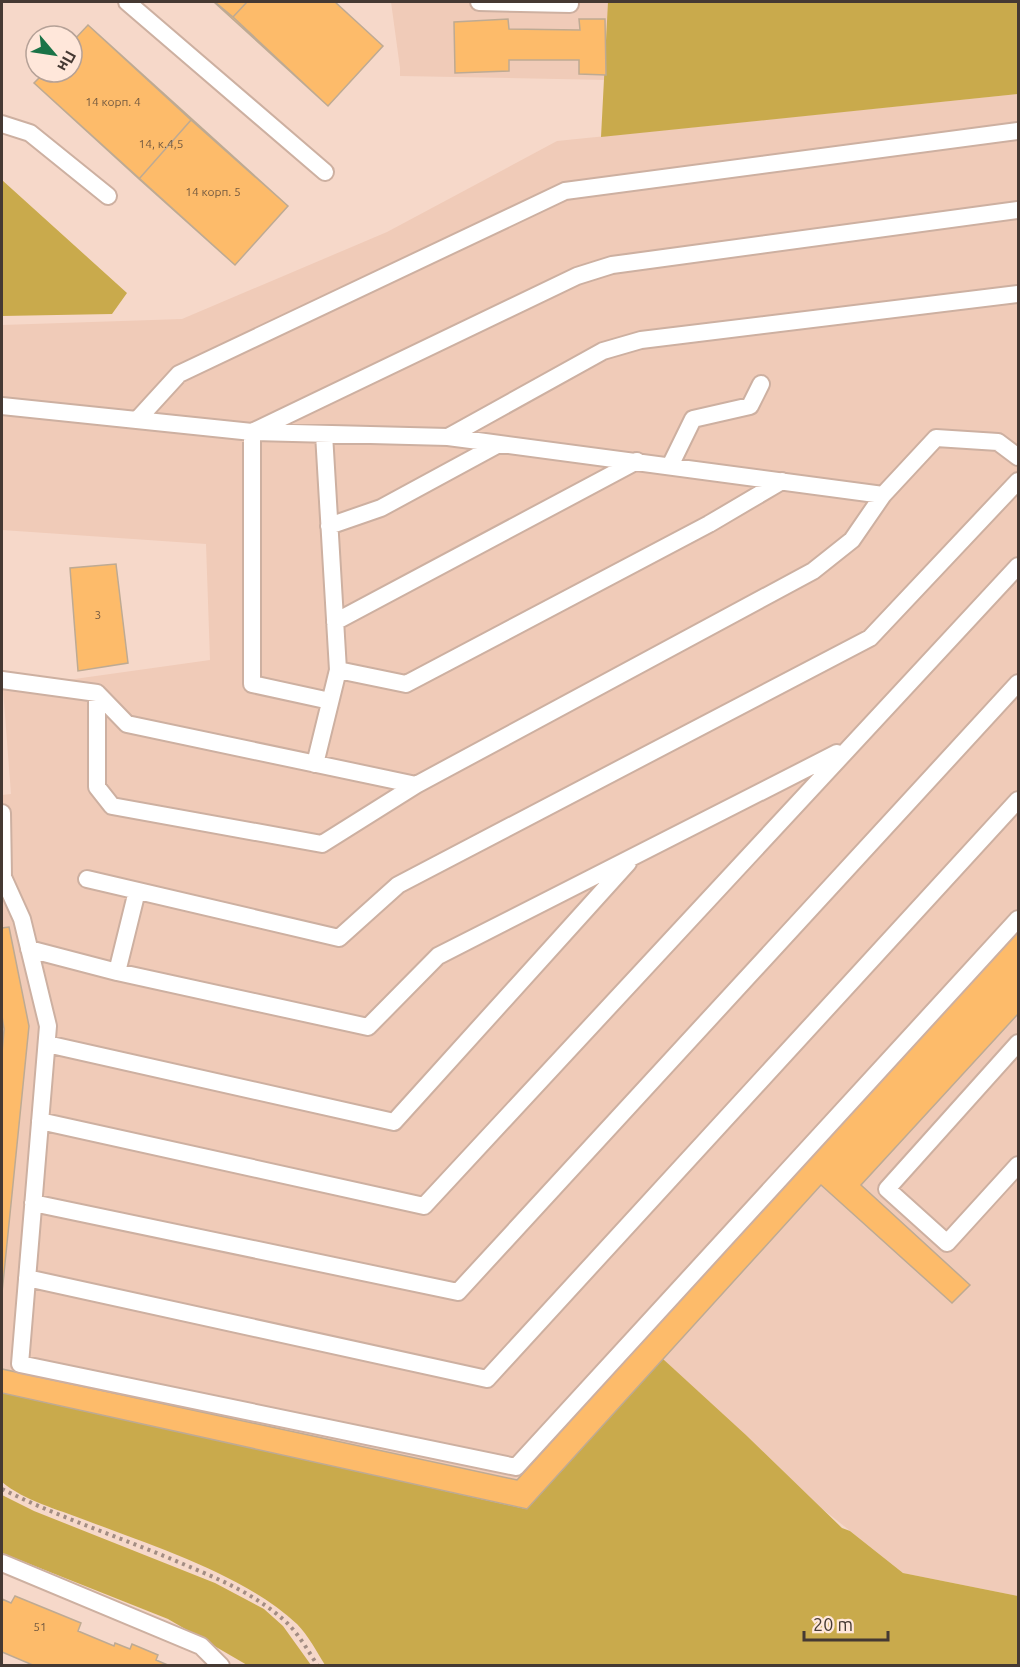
<svg xmlns="http://www.w3.org/2000/svg" width="1020" height="1667" viewBox="0 0 1020 1667" font-family="Ubuntu,sans-serif">
<style>
.built{fill:#f0cbb8}
.green{fill:#c9aa4c}
.building{fill:#fdbb6a;stroke:#beaa93;stroke-width:1.5}
.lines{fill:none;stroke-linecap:round;stroke-linejoin:round}
.lane-casing{stroke:#cdb0a1;stroke-width:20}
.path{stroke:#a38d83;stroke-width:4;stroke-dasharray:3 4.5;stroke-linecap:butt}
.lane{stroke:#fff;stroke-width:16}
.labels{text-anchor:middle;stroke-width:4.5;stroke-linejoin:round;paint-order:stroke}
.number-label{font-size:12px;fill:#735a41}
</style>
<rect width="100%" height="100%" fill="#f6d8c9"/>
<path class="built" d="M 391,2 L 609,2 L 608,80 L 400,76 L 400,68 Z
M 1018,94 L 1018,1596 L 903,1573 L 820,1507 L 747,1436 L 527,1509 L 2,1392 L 2,1054 L 4,1029 L 2,1016 L 2,795 L 11,794 L 3,689 L 210,660 L 206,544 L 2,530 L 2,325 L 182,319 L 387,232 L 557,141 Z"/>
<path class="green" d="M 608,2 L 1018,2 L 1018,94 L 601,137 Z
M 2,180 L 127,293 L 112,314 L 2,316 Z
M 663,1359 L 747,1436 L 842,1528 L 850,1531 L 903,1573 L 1018,1596 L 1018,1665 L 325,1665 C 317,1652 308,1635 297,1624 C 243,1574 153,1546 85,1520 C 57,1509 25,1501 2,1482 L 2,1392 L 526,1509 Z
M 2,1495 L 34,1511 L 215,1583 L 264,1609 L 283,1626 L 311,1665 L 247,1665 L 168,1619 L 2,1553 Z"/>
<path class="building" d="M 214,2 L 335,2 L 383,46 L 328,106 Z
M 215,2 L 247,2 L 233,17 Z
M 247,2 L 335,2 L 383,46 L 328,106 L 233,17 Z
M 508,19 L 509,29 L 580,30 L 579,19 L 605,19 L 606,75 L 579,74 L 579,60 L 509,60 L 509,71 L 455,73 L 454,22 Z
M 88,25 L 191,120 L 139,179 L 34,83 L 45,72 L 72,72 L 72,42 Z
M 88,25 L 288,206 L 235,265 L 34,83 L 45,72 L 72,72 L 72,42 Z
M 191,120 L 288,206 L 235,265 L 139,179 Z
M 116,564 L 128,663 L 78,671 L 70,568 Z
M 1018,926 L 1018,1014 L 861,1185 L 970,1285 L 952,1303 L 821,1185 L 527,1509 L 2,1393 L 2,1369 L 517,1480 Z
M 9,927 L 29,1026 L 2,1293 L 2,1054 L 4,1029 L 2,1016 L 2,928 Z
M 15,1596 L 81,1623 L 78,1631 L 114,1646 L 115,1643 L 130,1649 L 132,1644 L 158,1655 L 156,1660 L 170,1666 L 35,1666 L 2,1652 L 2,1599 L 11,1603 Z"/>
<g class="lines">
<defs>
<path id="lane" d="M 127,2 L 325,172
M 479,2 L 570,4
M 2,124 L 30,133 L 108,196
M 2,406 L 252,432 L 448,437 L 883,495 L 936,438 L 998,442 L 1018,457
M 137,420 L 179,374 L 565,191 L 1018,131
M 324,434 L 338,670 L 406,684 L 709,524 L 782,481
M 448,437 L 603,351 L 641,340 L 1018,294
M 670,466 L 693,419 L 750,406 L 761,384
M 329,526 L 381,508 L 499,444
M 335,622 L 637,461
M 2,680 L 97,693 L 127,724 L 416,785 L 813,571 L 852,540 L 883,495
M 97,693 L 97,787 L 112,806 L 322,844 L 416,785
M 330,701 L 252,684 L 252,432 L 577,276 L 612,265 L 1018,210
M 315,764 L 338,670
M 2,813 L 3,877 L 22,919 L 48,1026 L 20,1364 L 516,1467 L 1018,919
M 87,879 L 339,938 L 398,885 L 870,638 L 1018,481
M 29,949 L 117,972 L 137,891
M 117,972 L 368,1027 L 438,956 L 837,753
M 1018,1043 L 887,1189 L 947,1243 L 1018,1165
M 47,1044 L 394,1122 L 628,863
M 40,1121 L 424,1206 L 1018,566
M 33,1203 L 458,1292 L 1018,683
M 27,1278 L 487,1379 L 1018,800
M 2,1563 L 201,1646 L 221,1666"/>
</defs>
<use href="#lane" class="lane-casing"/>
<path class="path" d="M 2,1489 C 60,1518 123,1538 183,1564 C 219,1579 257,1595 286,1622 C 299,1634 308,1651 318,1666"/>
<use href="#lane" class="lane"/>
</g>
<g class="labels">
<g class="number-label">
<text x="113" y="106">14 корп. 4</text>
<text x="161" y="148">14, к.4,5</text>
<text x="213" y="196">14 корп. 5</text>
<text x="98" y="619">3</text>
<text x="40" y="1631">51</text>
</g>
</g>
<rect width="1020" height="1667" fill="none" stroke="#453933" stroke-width="6"/>
<g transform="translate(54 54) rotate(119)"><circle r="28" fill="#ffe7da" stroke="#b5a197" stroke-width="1.5"/>
<path d="M0-4.5L10 22L0 15L-10 22Z" fill="#1b7347"/>
<text y="-9" font-size="16" font-weight="bold" text-anchor="middle" fill="#453933">Пн</text>
</g>
<path d="M804 1631v9h84v-9" fill="none" stroke="#453933" stroke-width="3"/>
<text x="813" y="1631" font-size="18" fill="#453933" stroke="#ffe7da" stroke-width="4.5" paint-order="stroke">20 m</text>
</svg>
